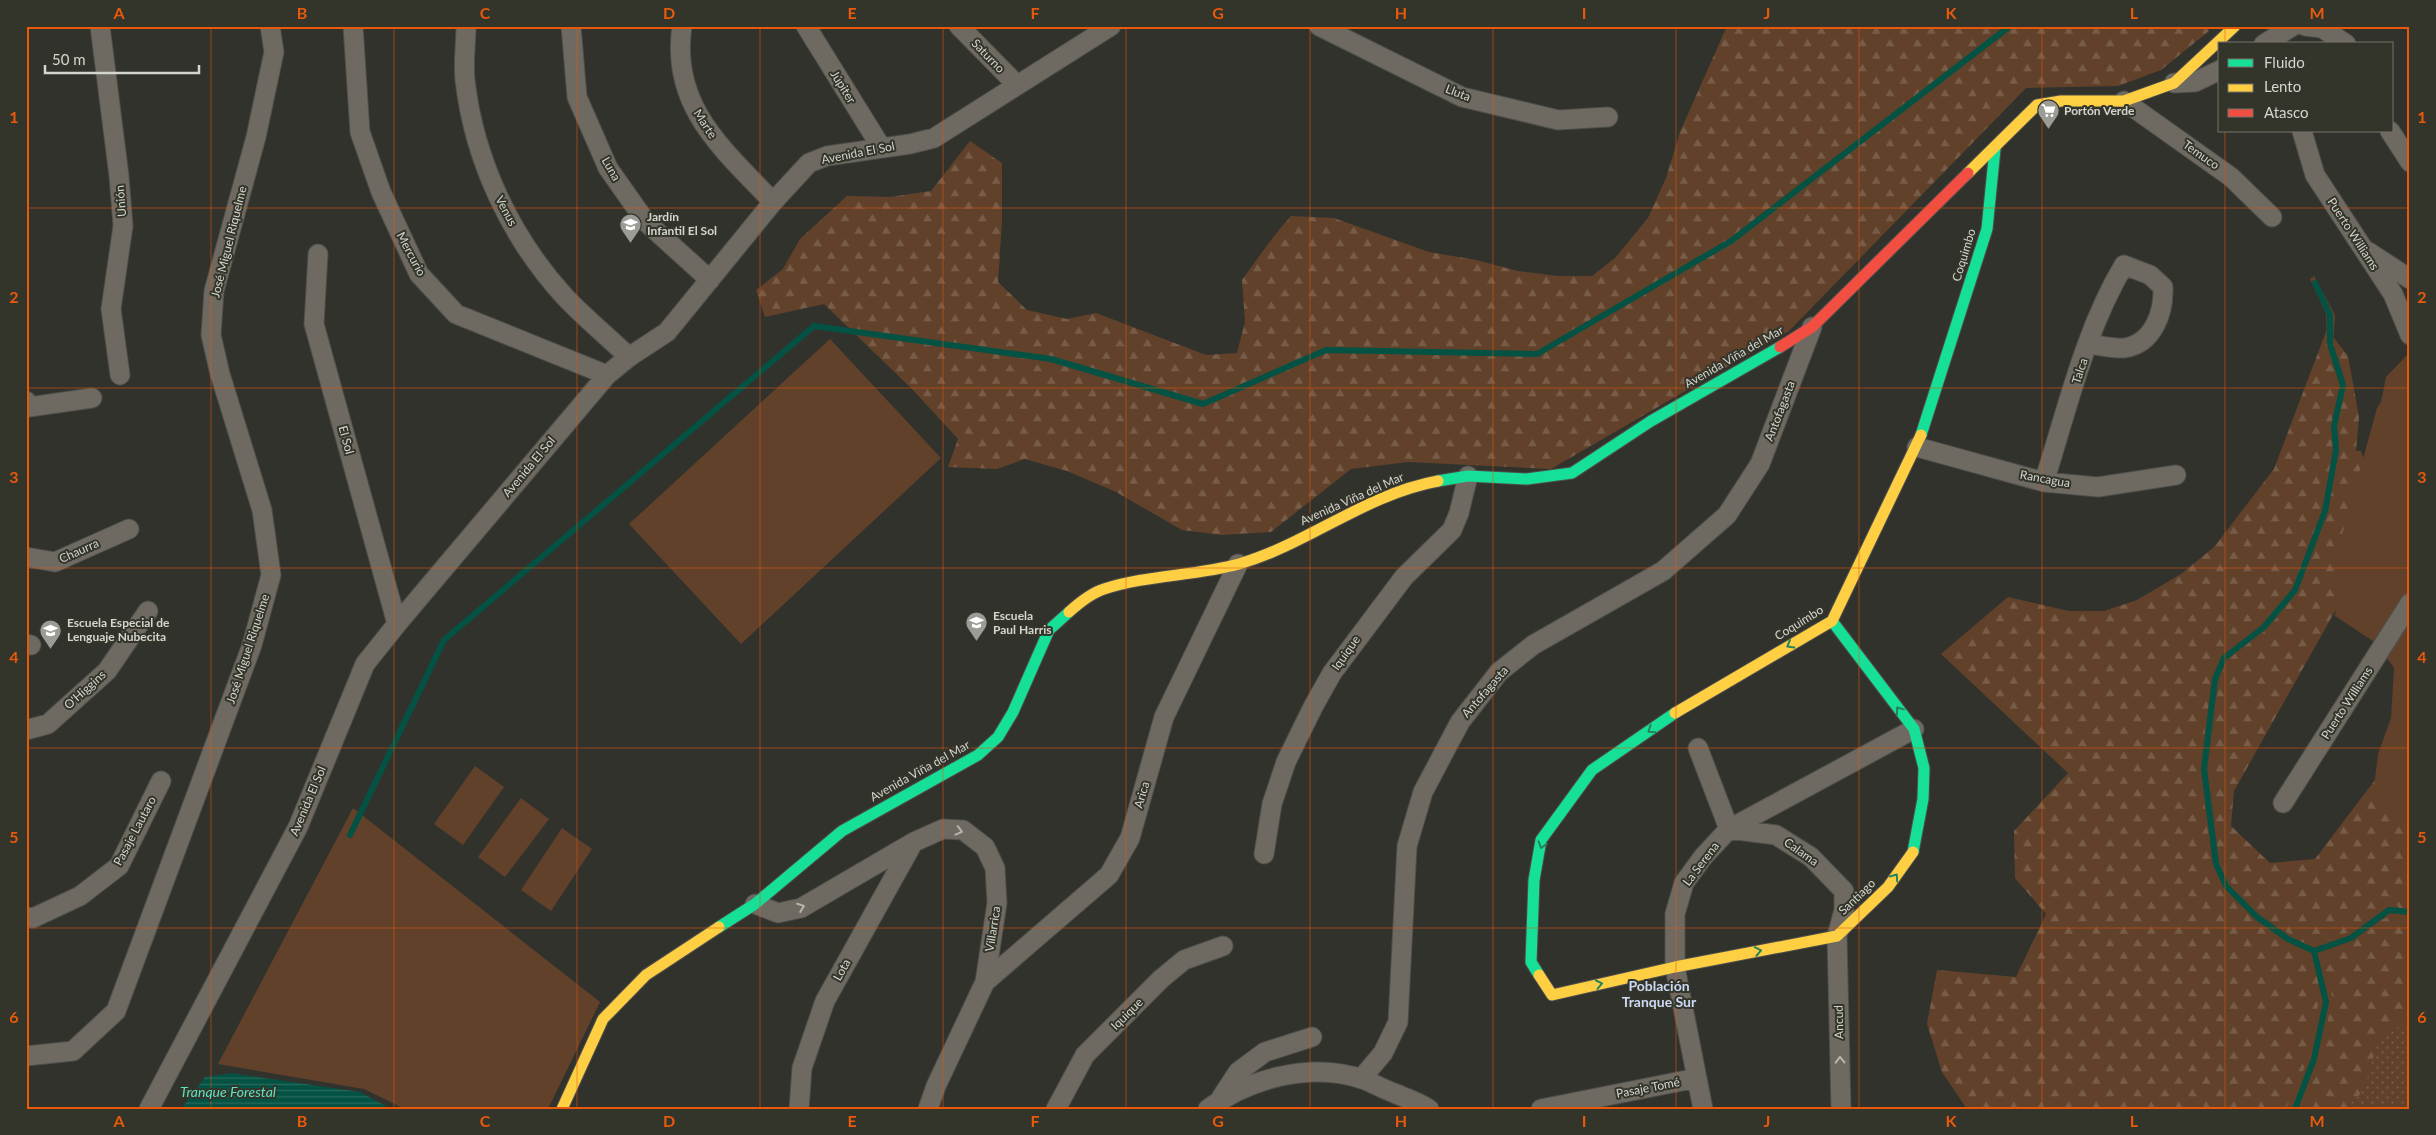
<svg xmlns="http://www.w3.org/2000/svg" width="2436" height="1135" viewBox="0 0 2436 1135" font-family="Lato,sans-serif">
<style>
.grass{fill:url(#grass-dots)}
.forest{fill:url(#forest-firs)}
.park{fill:#61412a}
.water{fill:url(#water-rules)}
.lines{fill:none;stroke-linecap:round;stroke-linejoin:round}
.stream{stroke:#045243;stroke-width:6}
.street-casing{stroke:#4e4f4b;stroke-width:21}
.fast-casing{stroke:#4e4f4b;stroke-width:13}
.slow-casing{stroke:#4e4f4b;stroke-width:13}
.jam-casing{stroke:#4e4f4b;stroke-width:13}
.street{stroke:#6e6a61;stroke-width:19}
.fast{stroke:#16e098;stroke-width:11}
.slow{stroke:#ffcf43;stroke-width:11}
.jam{stroke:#f24e42;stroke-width:11}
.oneway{stroke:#26825c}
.oneway2{stroke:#b5b5ad}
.grid{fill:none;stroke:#e8590c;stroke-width:1;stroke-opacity:0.55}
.labels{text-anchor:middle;stroke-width:4;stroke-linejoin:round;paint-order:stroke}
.street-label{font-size:12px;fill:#d4d5ce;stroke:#34352a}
.poi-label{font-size:12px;font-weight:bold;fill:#d4d5ce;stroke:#34352a;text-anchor:start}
.neighbourhood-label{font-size:14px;font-weight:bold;fill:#cddaf5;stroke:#34352a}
.water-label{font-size:14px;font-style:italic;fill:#5de1c2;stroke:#34352a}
.neatline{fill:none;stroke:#e8590c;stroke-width:2}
.grid-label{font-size:16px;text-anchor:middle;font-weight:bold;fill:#e8590c}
</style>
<defs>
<pattern id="grass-dots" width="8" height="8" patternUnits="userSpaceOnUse" patternTransform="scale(1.25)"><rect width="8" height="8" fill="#61412a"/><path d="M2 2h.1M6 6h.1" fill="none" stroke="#775c48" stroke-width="1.8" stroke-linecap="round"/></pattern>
<pattern id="forest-firs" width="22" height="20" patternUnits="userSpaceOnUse" patternTransform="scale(1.25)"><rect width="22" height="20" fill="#61412a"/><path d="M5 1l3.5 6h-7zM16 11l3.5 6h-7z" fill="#775c48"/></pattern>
<pattern id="water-rules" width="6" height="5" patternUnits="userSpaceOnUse" patternTransform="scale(1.25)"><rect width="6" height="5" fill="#045243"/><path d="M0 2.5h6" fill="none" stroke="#286a5d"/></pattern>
</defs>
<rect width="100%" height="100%" fill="#32322d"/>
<path class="grass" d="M 2410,1007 L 2410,1109 L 2332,1109 L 2368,1035 Z"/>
<path class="forest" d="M 1727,26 L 2204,26 L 2209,31 L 2161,70 L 2118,86 L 2026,88 L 1789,331 L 1551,469 L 1408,462 L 1351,469 L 1271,532 L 1222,535 L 1182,530 L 1116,492 L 1067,471 L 1025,459 L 997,469 L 948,467 L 958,439 L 913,390 L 824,304 L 765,317 L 756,290 L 783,269 L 800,239 L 847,196 L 890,197 L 931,191 L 970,141 L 1002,163 L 1002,221 L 998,282 L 1027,310 L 1067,319 L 1096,313 L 1206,355 L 1237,353 L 1245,322 L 1242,280 C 1258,258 1273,236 1291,216 L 1334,218 L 1429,252 L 1476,260 L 1518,271 L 1558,276 L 1592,276 L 1615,258 L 1648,218 L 1666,178 L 1680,132 Z
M 2327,329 L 2348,356 L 2359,417 L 2356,451 L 2361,451 L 2378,502 L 2357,572 L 2234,791 L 2231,826 L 2270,863 L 2315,859 L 2410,734 L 2410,1018 L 2377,1044 L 2364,1090 L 2346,1109 L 1967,1109 L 1942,1072 L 1927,1024 L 1937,970 L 2016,977 L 2046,914 L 2015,878 L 2014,831 L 2068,773 L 1941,654 L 2008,597 L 2069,611 L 2104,611 L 2137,600 L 2181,574 L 2214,547 L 2274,469 Z"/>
<path class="park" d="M 2314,276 L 2335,315 L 2333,344 L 2348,383 L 2340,408 L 2338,426 L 2341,441 L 2337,470 L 2323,524 L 2299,588 L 2285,609 L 2262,634 L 2237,651 L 2224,666 L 2219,680 L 2209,766 L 2218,857 L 2226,877 L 2259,913 L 2301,942 L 2313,947 L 2356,929 L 2389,903 L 2395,902 L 2399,908 L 2410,910 L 2410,920 L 2402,920 L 2393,915 C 2378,919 2370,932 2357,940 C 2345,946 2329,946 2319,954 L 2330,982 L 2332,998 L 2320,1064 L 2301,1109 L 2286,1109 L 2305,1067 L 2321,991 L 2315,964 L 2308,954 L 2279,938 L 2260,924 L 2237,903 L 2216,877 L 2211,859 L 2200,765 L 2214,667 L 2221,655 L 2269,619 L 2284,601 L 2307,559 L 2328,486 L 2333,441 L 2331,428 L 2339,379 L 2327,341 L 2326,314 L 2310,279 Z
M 830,339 L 941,458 L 741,644 L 629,524 Z
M 2410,352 L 2410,816 L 2375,800 L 2373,795 L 2378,754 L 2391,718 L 2394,668 L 2376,643 L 2335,616 L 2339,546 L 2377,408 L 2381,402 L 2386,377 Z
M 475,766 L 504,787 L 463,845 L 434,824 Z
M 521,798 L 549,819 L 505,877 L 478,857 Z
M 353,808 L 600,1002 L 548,1109 L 405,1109 L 364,1089 L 218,1064 Z
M 562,828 L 592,849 L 551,911 L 521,890 Z"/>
<path class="water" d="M 231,1073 L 360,1092 L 391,1109 L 181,1109 L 205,1077 Z"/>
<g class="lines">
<path class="stream" d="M 350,835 L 444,640 L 814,326 L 1051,359 L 1203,404 L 1326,350 L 1537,354 L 1731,241 L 2010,26
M 2314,951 L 2288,939 L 2257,917 L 2226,886 L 2216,864 L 2204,769 L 2215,679 L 2224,658 L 2264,627 L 2295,590 L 2325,511 L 2336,450 L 2334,426 L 2343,385 L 2330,344 L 2330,315 L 2315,283
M 2314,951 L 2351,938 L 2389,910 L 2410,912
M 2295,1109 L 2314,1059 L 2326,1002 L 2314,951"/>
<defs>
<path id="street" d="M 100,26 L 119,176 L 123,226 L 111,309 L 120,375
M 353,26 L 360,132 L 381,192 L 419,274 L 456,314 L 607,375
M 466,26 C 466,44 463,62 465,80 C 474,160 511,238 565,297 C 585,318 608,337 629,357
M 571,26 L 577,97 L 608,168 L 646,222 L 710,280
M 682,26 C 670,107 724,150 773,202
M 806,26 L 881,147
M 959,26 L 1017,85
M 1319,26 L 1462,97 L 1558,120 L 1608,117
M 2305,26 L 2322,28 L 2346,44
M 2264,44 L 2293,26
M 2174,83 L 2195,82 L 2220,70
M 2124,101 L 2231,177 L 2272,217
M 2302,131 L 2315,175 L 2393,294 L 2410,335
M 2390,131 L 2410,162
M 2367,251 L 2410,279
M 318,254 L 314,324 L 397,624
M 26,401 L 29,407 L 92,398
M 1917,447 L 2044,482 L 2098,487 L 2176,475
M 2044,482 C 2067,410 2085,330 2124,265 L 2150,275 L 2163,287 C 2164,313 2153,344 2124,348 C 2113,349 2099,345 2088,344
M 26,557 L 55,562 L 129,529
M 26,644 L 31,645
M 26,730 L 48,724 L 107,671 L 148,611
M 1698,748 L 1729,829 L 1776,835 L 1811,857 L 1844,891 L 1844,910 L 1837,936 L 1841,1109
M 2283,803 L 2410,603
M 1264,854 L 1272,804 L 1286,762 L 1313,707 L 1332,673 L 1404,577 L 1452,530 L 1459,513 L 1468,476
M 755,904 L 778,913 L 801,908 L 914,842 L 943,829 L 963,830 L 985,847 L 995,868 L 997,903 L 985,982 L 936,1086 L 928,1109
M 26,917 L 33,918 L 80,896 L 119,866 L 161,781
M 985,982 L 1109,875 L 1130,838 L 1164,717 L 1238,564
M 26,1056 L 73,1051 L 116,1011 L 252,645 L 271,575 L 262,510 L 220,374 L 211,335 L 214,291 L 256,137 L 274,52 L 270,26
M 1361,1079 L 1383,1053 L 1398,1022 L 1407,846 L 1423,792 L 1460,722 L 1499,672 L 1533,645 L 1663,571 L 1727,515 L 1760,464 L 1812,327
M 1221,1098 L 1238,1072 L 1265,1052 L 1312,1037
M 149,1109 L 298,827 L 365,664 L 397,624 L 607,375 L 629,357 L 667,332 L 773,202 L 809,163 L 827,156 L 910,144 L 934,138 L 1111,26
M 799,1109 L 802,1068 L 825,1001 L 913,843
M 1056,1109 L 1085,1055 L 1161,979 L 1184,960 L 1223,946
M 1208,1109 C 1250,1078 1311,1062 1362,1079 C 1373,1083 1383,1089 1394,1093 C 1406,1098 1418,1102 1429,1109
M 1541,1109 L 1697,1078
M 1703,1109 L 1675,967 L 1675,914 L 1684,883 L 1703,857 L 1729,829 L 1914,729"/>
<path id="fast" d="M 1921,435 L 1987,229 L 1995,149
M 1438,481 L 1468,476 L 1527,479 L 1572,473 L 1651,421 L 1780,347
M 1832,621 L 1914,729 L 1924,768 L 1923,799 L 1913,852
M 719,927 L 755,904 L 842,831 L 978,755 L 998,737 L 1013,712 L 1049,630 L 1069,612
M 1539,975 L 1531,962 L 1534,880 L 1541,840 L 1592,770 L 1675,713"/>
<path id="slow" d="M 1968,173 L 2037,105 L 2061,101 L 2124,101 L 2174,83 L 2235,26
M 1069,612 C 1079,603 1091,593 1104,589 C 1147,575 1195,576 1239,564 C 1308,544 1366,494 1438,481
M 1675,713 L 1832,621 L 1921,435
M 1539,975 L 1552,995 L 1675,967 L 1837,936 L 1888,887 L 1913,852
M 562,1109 L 603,1019 L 646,975 L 719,927"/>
<path id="jam" d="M 1780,347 L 1812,327 L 1968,173"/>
</defs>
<use href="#street" class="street-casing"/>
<use href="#fast" class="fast-casing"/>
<use href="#slow" class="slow-casing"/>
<use href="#jam" class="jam-casing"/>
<use href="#street" class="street"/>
<use href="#fast" class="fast"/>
<use href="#slow" class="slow"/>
<use href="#jam" class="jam"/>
</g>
<defs><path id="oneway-chevron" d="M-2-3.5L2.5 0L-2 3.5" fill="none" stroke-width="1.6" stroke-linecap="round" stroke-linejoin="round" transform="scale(1.25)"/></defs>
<g class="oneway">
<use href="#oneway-chevron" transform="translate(1790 645) rotate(150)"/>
<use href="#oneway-chevron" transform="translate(1899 710) rotate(-127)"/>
<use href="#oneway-chevron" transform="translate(1651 730) rotate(145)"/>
<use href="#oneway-chevron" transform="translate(1542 845) rotate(106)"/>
<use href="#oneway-chevron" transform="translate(1895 877) rotate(-55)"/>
<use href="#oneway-chevron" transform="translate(1758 951) rotate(-11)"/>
<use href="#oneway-chevron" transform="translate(1599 984) rotate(-12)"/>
</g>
<g class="oneway2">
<use href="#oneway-chevron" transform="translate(959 831) rotate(15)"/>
<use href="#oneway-chevron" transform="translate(801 907) rotate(-21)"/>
<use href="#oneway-chevron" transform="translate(1840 1060) rotate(-91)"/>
</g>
<path class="grid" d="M 211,26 L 211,1109M 394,26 L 394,1109M 577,26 L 577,1109M 760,26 L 760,1109M 943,26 L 943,1109M 1126,26 L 1126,1109M 1310,26 L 1310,1109M 1493,26 L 1493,1109M 1676,26 L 1676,1109M 1859,26 L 1859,1109M 2042,26 L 2042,1109M 2225,26 L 2225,44M 2225,131 L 2225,1109M 26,208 L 2410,208M 26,388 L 2410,388M 26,568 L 2410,568M 26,748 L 2410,748M 26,928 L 2410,928"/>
<defs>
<symbol id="supermarket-pin" viewBox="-11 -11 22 30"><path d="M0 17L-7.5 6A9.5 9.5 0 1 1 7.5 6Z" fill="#9b9c96" stroke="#34352a"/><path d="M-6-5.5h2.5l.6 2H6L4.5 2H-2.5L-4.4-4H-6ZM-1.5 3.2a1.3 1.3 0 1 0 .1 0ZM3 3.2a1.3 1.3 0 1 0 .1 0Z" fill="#fff"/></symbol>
<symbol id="school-pin" viewBox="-11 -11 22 30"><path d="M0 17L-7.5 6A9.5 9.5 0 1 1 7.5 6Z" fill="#9b9c96" stroke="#34352a"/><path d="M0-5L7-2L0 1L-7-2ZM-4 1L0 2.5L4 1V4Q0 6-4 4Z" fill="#fff"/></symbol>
</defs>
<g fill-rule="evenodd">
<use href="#supermarket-pin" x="2036" y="98" width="25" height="34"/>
<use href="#school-pin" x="618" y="212" width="25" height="34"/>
<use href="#school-pin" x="964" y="610" width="25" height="34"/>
<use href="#school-pin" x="38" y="618" width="25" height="34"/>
</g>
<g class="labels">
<g class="street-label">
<text transform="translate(988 56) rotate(46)" y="4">Saturno</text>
<text transform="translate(843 87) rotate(58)" y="4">Júpiter</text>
<text transform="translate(1458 93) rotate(21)" y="4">Lluta</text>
<text transform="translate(705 124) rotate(57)" y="4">Marte</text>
<text transform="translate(858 153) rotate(-11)" y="4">Avenida El Sol</text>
<text transform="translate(2201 155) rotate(35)" y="4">Temuco</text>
<text transform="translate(611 169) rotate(60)" y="4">Luna</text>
<text transform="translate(121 201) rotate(-95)" y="4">Unión</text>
<text transform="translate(506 211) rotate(62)" y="4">Venus</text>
<text transform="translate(2353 234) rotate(57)" y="4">Puerto Williams</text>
<text transform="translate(229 242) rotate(-76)" y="4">José Miguel Riquelme</text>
<text transform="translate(411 254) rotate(62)" y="4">Mercurio</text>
<text transform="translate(1964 255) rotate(-73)" y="4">Coquimbo</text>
<text transform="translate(1734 357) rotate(-30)" y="4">Avenida Viña del Mar</text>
<text transform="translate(2080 371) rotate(-72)" y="4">Talca</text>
<text transform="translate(1780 411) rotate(-69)" y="4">Antofagasta</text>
<text transform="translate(346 440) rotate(75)" y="4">El Sol</text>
<text transform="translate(529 467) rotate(-50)" y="4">Avenida El Sol</text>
<text transform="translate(2045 479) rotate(10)" y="4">Rancagua</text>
<text transform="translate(1352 499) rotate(-24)" y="4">Avenida Viña del Mar</text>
<text transform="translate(79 551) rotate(-24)" y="4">Chaurra</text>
<text transform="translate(1799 623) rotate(-32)" y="4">Coquimbo</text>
<text transform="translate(248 649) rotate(-72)" y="4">José Miguel Riquelme</text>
<text transform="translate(1346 653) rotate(-55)" y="4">Iquique</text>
<text transform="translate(85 690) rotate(-42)" y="4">O'Higgins</text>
<text transform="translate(1485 692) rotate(-49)" y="4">Antofagasta</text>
<text transform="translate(2347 703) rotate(-57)" y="4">Puerto Williams</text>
<text transform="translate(920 771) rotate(-29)" y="4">Avenida Viña del Mar</text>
<text transform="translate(1142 795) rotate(-74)" y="4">Arica</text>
<text transform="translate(308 801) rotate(-67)" y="4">Avenida El Sol</text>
<text transform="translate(135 831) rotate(-62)" y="4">Pasaje Lautaro</text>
<text transform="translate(1801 852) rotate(35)" y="4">Calama</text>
<text transform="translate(1701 864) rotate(-53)" y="4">La Serena</text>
<text transform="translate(1857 897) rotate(-44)" y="4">Santiago</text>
<text transform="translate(993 929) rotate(-81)" y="4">Villarrica</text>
<text transform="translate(842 970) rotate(-61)" y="4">Lota</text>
<text transform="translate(1127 1014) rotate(-45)" y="4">Iquique</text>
<text transform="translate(1839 1022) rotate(-91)" y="4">Ancud</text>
<text transform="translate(1648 1088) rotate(-11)" y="4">Pasaje Tomé</text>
</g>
<g class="poi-label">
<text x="2064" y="115">Portón Verde</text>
<text x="647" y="221">Jardín<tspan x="647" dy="14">Infantil El Sol</tspan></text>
<text x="993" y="620">Escuela<tspan x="993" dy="14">Paul Harris</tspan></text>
<text x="67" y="627">Escuela Especial de<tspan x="67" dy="14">Lenguaje Nubecita</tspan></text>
</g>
<g class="neighbourhood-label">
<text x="1659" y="991">Población<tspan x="1659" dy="16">Tranque Sur</tspan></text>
</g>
<g class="water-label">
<text x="228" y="1097">Tranque Forestal</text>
</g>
</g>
<rect width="2436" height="1135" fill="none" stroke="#34352a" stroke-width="55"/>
<rect x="2218" y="42" width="175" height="90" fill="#34352a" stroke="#74756c"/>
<rect x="2228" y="59" width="25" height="8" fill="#16e098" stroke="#74756c"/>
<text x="2264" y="68" font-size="15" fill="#d4d5ce">Fluido</text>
<rect x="2228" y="84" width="25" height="8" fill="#ffcf43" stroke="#74756c"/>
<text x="2264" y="92" font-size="15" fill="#d4d5ce">Lento</text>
<rect x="2228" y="109" width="25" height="8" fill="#f24e42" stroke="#74756c"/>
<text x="2264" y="118" font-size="15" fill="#d4d5ce">Atasco</text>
<path d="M45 65v8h154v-8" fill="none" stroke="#d4d5ce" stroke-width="2.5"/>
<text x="52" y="65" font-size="15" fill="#d4d5ce" stroke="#34352a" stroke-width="4" paint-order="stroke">50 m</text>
<rect x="28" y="28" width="2380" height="1080" class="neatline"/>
<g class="grid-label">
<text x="119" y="19">A</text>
<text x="302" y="19">B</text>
<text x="485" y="19">C</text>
<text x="669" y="19">D</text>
<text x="852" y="19">E</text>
<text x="1035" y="19">F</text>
<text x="1218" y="19">G</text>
<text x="1401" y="19">H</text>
<text x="1584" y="19">I</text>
<text x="1767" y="19">J</text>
<text x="1951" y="19">K</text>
<text x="2134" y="19">L</text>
<text x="2317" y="19">M</text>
<text x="14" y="123">1</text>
<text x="2422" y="123">1</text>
<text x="14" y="303">2</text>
<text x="2422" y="303">2</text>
<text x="14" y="483">3</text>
<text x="2422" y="483">3</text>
<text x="14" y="663">4</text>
<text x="2422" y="663">4</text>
<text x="14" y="843">5</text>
<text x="2422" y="843">5</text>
<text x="14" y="1023">6</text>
<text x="2422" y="1023">6</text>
<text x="119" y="1127">A</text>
<text x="302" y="1127">B</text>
<text x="485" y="1127">C</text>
<text x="669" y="1127">D</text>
<text x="852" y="1127">E</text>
<text x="1035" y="1127">F</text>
<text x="1218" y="1127">G</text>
<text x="1401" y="1127">H</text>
<text x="1584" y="1127">I</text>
<text x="1767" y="1127">J</text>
<text x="1951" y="1127">K</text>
<text x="2134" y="1127">L</text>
<text x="2317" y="1127">M</text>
</g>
</svg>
